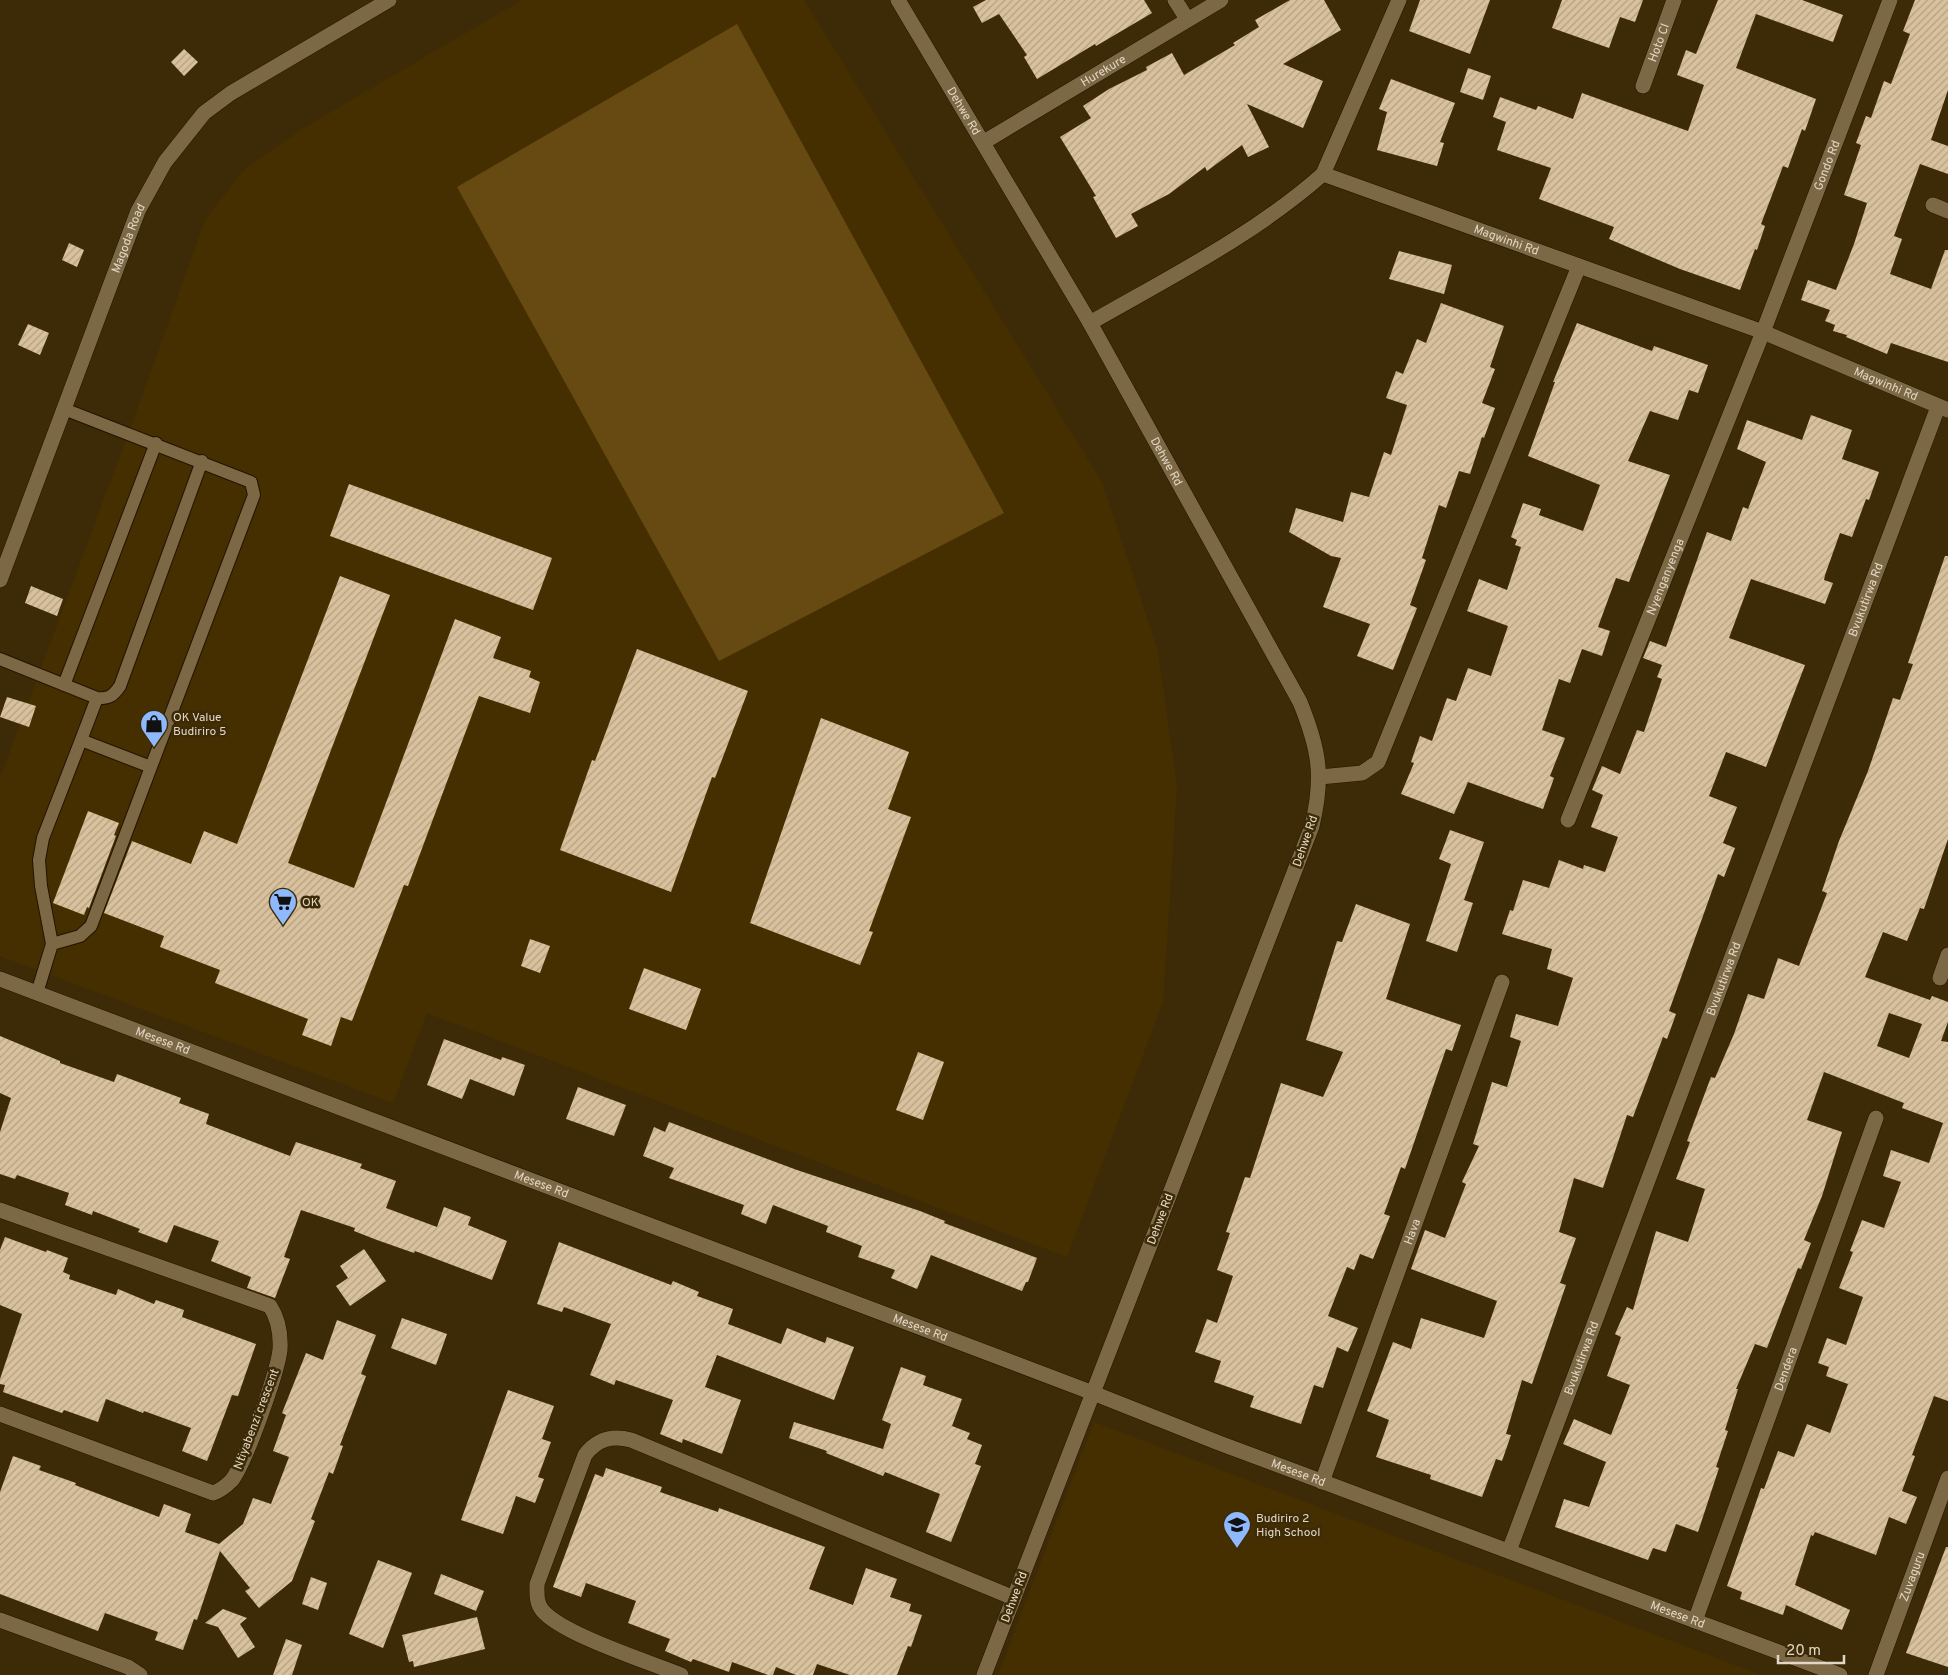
<svg xmlns="http://www.w3.org/2000/svg" width="1948" height="1675" viewBox="0 0 1948 1675" font-family="Overpass,sans-serif">
<style>
.built{fill:#452f01}
.garden{fill:#674a12}
.building{fill:url(#building-hatch);fill-rule:evenodd}
.lines{fill:none;stroke-linecap:round;stroke-linejoin:round}
.lane-casing{stroke:#211400;stroke-width:14}
.street-casing{stroke:#211400;stroke-width:16}
.secondary-casing{stroke:#211400;stroke-width:16}
.lane{stroke:#7d6846;stroke-width:12}
.street{stroke:#7d6846;stroke-width:15}
.secondary{stroke:#7d6846;stroke-width:15}
.labels{text-anchor:middle;stroke-width:5;stroke-linejoin:round;paint-order:stroke}
.street-label{font-size:12px;fill:#e2d7c4;stroke:#3d2b07}
.poi-label{font-size:12px;fill:#e2d7c4;stroke:#3d2b07;text-anchor:start}
</style>
<defs>
<pattern id="building-hatch" width="6" height="6" patternUnits="userSpaceOnUse" patternTransform="scale(1.25)"><rect width="6" height="6" fill="#d8c19c"/><path d="M-1 1l2-2M0 6l6-6M5 7l2-2" fill="none" stroke="#b3a184"/></pattern>
</defs>
<rect width="100%" height="100%" fill="#3d2b07"/>
<path class="built" d="M 522,0 L 804,0 L 1102,482 L 1158,651 L 1177,786 L 1163,1002 L 1067,1257 L 427,1013 L 393,1103 L 0,956 L 0,778 L 143,394 L 205,220 L 244,170 L 302,129 Z
M 1094,1422 L 1761,1675 L 998,1675 Z"/>
<path class="garden" d="M 737,24 L 1004,513 L 719,661 L 457,187 Z"/>
<path class="building" d="M 986,0 L 1144,0 L 1152,13 L 1096,46 L 1095,44 L 1037,79 L 1024,57 L 1027,55 L 999,14 L 982,23 L 973,7 Z
M 1290,0 L 1324,0 L 1341,30 L 1283,64 L 1323,81 L 1303,128 L 1247,104 L 1269,147 L 1248,157 L 1242,145 L 1207,171 L 1205,167 L 1169,194 L 1131,214 L 1138,226 L 1116,238 L 1093,197 L 1096,196 L 1060,137 L 1091,118 L 1083,106 L 1109,89 L 1147,70 L 1146,67 L 1172,53 L 1184,75 L 1235,45 L 1233,43 L 1259,27 L 1255,20 Z
M 1420,0 L 1490,0 L 1470,54 L 1409,31 Z
M 1562,0 L 1643,0 L 1635,22 L 1620,17 L 1609,48 L 1552,28 Z
M 1718,0 L 1802,0 L 1843,15 L 1833,42 L 1756,14 L 1736,68 L 1816,99 L 1805,131 L 1802,129 L 1788,168 L 1783,166 L 1761,224 L 1765,226 L 1757,250 L 1755,249 L 1740,290 L 1680,269 L 1609,239 L 1614,227 L 1539,199 L 1551,168 L 1497,150 L 1506,122 L 1493,117 L 1500,97 L 1536,110 L 1538,106 L 1573,119 L 1582,93 L 1688,131 L 1704,85 L 1677,75 L 1686,50 L 1696,54 Z
M 1915,0 L 1948,0 L 1948,90 L 1931,140 L 1948,146 L 1948,174 L 1920,164 L 1894,236 L 1902,239 L 1890,274 L 1931,289 L 1945,250 L 1948,250 L 1948,362 L 1891,343 L 1887,354 L 1846,337 L 1847,335 L 1833,331 L 1835,325 L 1825,321 L 1830,310 L 1801,300 L 1808,280 L 1836,290 L 1854,244 L 1867,203 L 1844,195 L 1861,145 L 1856,143 L 1866,116 L 1871,118 L 1884,81 L 1891,84 L 1910,34 L 1903,31 Z
M 184,49 L 198,62 L 184,76 L 171,62 Z
M 1468,68 L 1491,76 L 1483,100 L 1460,92 Z
M 1391,79 L 1455,103 L 1440,142 L 1444,143 L 1437,166 L 1377,150 L 1387,112 L 1379,109 Z
M 69,243 L 84,250 L 77,267 L 62,260 Z
M 1399,251 L 1452,265 L 1444,294 L 1389,279 Z
M 1441,303 L 1504,326 L 1490,367 L 1495,369 L 1482,403 L 1495,408 L 1484,438 L 1482,437 L 1470,474 L 1459,471 L 1446,508 L 1439,505 L 1422,558 L 1426,560 L 1410,605 L 1417,608 L 1393,670 L 1357,656 L 1370,624 L 1323,607 L 1341,558 L 1331,556 L 1289,532 L 1296,508 L 1343,522 L 1351,492 L 1369,497 L 1384,452 L 1391,455 L 1407,405 L 1386,398 L 1396,371 L 1403,374 L 1417,339 L 1426,343 Z
M 1577,323 L 1652,351 L 1654,346 L 1708,365 L 1698,393 L 1689,390 L 1678,420 L 1650,411 L 1628,461 L 1670,475 L 1629,582 L 1616,578 L 1598,627 L 1610,631 L 1602,656 L 1582,649 L 1570,683 L 1559,679 L 1542,730 L 1565,738 L 1550,776 L 1554,778 L 1543,809 L 1468,782 L 1454,814 L 1401,794 L 1414,763 L 1411,762 L 1420,736 L 1432,741 L 1447,698 L 1456,701 L 1468,668 L 1491,676 L 1508,626 L 1467,611 L 1479,579 L 1507,590 L 1521,547 L 1515,545 L 1517,540 L 1511,537 L 1523,503 L 1541,509 L 1539,515 L 1583,531 L 1600,485 L 1528,456 L 1555,382 L 1553,382 Z
M 28,324 L 49,333 L 40,355 L 18,345 Z
M 1811,415 L 1852,430 L 1842,459 L 1879,472 L 1869,500 L 1866,499 L 1852,537 L 1840,533 L 1825,575 L 1824,580 L 1833,583 L 1825,604 L 1751,579 L 1729,638 L 1805,665 L 1766,767 L 1726,752 L 1709,796 L 1737,807 L 1723,843 L 1735,848 L 1724,877 L 1718,874 L 1669,1011 L 1676,1014 L 1667,1039 L 1663,1037 L 1633,1117 L 1627,1115 L 1603,1188 L 1574,1178 L 1559,1232 L 1576,1238 L 1560,1283 L 1566,1285 L 1532,1384 L 1522,1380 L 1506,1434 L 1511,1435 L 1502,1461 L 1496,1459 L 1482,1497 L 1430,1479 L 1431,1475 L 1376,1457 L 1389,1420 L 1367,1411 L 1393,1342 L 1411,1349 L 1421,1318 L 1484,1338 L 1497,1301 L 1411,1269 L 1425,1230 L 1445,1238 L 1466,1184 L 1462,1182 L 1479,1146 L 1473,1144 L 1492,1082 L 1507,1087 L 1521,1041 L 1510,1037 L 1516,1014 L 1558,1026 L 1573,978 L 1547,969 L 1552,949 L 1502,934 L 1510,910 L 1513,911 L 1523,880 L 1549,888 L 1559,860 L 1583,869 L 1584,865 L 1605,872 L 1618,837 L 1591,827 L 1603,795 L 1592,790 L 1602,766 L 1620,774 L 1637,730 L 1644,732 L 1662,679 L 1657,677 L 1662,665 L 1643,658 L 1650,641 L 1666,647 L 1707,532 L 1731,541 L 1743,507 L 1748,509 L 1766,462 L 1737,449 L 1747,420 L 1802,440 Z
M 349,484 L 552,558 L 533,610 L 330,536 Z
M 1945,556 L 1948,556 L 1948,839 L 1924,909 L 1920,908 L 1907,941 L 1883,932 L 1865,977 L 1930,1000 L 1932,996 L 1948,1002 L 1948,1022 L 1941,1041 L 1948,1042 L 1948,1401 L 1934,1396 L 1912,1455 L 1915,1456 L 1902,1491 L 1917,1497 L 1906,1524 L 1889,1517 L 1876,1555 L 1815,1532 L 1813,1536 L 1811,1535 L 1795,1585 L 1850,1610 L 1842,1630 L 1786,1605 L 1783,1615 L 1740,1599 L 1742,1592 L 1727,1586 L 1761,1488 L 1764,1489 L 1778,1451 L 1794,1457 L 1807,1424 L 1830,1433 L 1848,1384 L 1826,1376 L 1829,1367 L 1818,1363 L 1827,1338 L 1846,1345 L 1863,1297 L 1839,1288 L 1853,1252 L 1850,1251 L 1862,1220 L 1884,1228 L 1901,1182 L 1883,1176 L 1891,1150 L 1929,1163 L 1943,1123 L 1902,1108 L 1904,1103 L 1824,1072 L 1807,1120 L 1842,1132 L 1822,1196 L 1804,1240 L 1811,1243 L 1801,1269 L 1798,1268 L 1767,1348 L 1755,1344 L 1736,1389 L 1738,1389 L 1725,1430 L 1728,1431 L 1716,1467 L 1719,1468 L 1698,1532 L 1676,1524 L 1666,1552 L 1653,1548 L 1648,1560 L 1555,1527 L 1564,1499 L 1589,1507 L 1606,1462 L 1563,1444 L 1574,1419 L 1611,1435 L 1630,1385 L 1607,1376 L 1621,1337 L 1615,1334 L 1627,1307 L 1633,1310 L 1656,1231 L 1688,1242 L 1705,1189 L 1676,1179 L 1690,1142 L 1687,1141 L 1711,1077 L 1715,1078 L 1734,1034 L 1748,994 L 1764,999 L 1778,958 L 1799,966 L 1827,893 L 1822,891 L 1839,841 L 1868,771 L 1893,698 L 1900,700 L 1913,664 L 1908,663 ZM 1889,1013 L 1922,1024 L 1909,1058 L 1877,1046 Z
M 340,576 L 390,595 L 288,863 L 354,888 L 455,619 L 501,637 L 493,658 L 531,671 L 529,677 L 540,682 L 530,713 L 479,696 L 408,886 L 404,885 L 352,1021 L 341,1017 L 331,1046 L 302,1035 L 308,1019 L 215,983 L 220,970 L 160,947 L 164,936 L 104,913 L 132,841 L 191,864 L 204,831 L 237,844 Z
M 31,586 L 63,599 L 57,616 L 25,603 Z
M 637,649 L 748,691 L 715,778 L 712,777 L 671,892 L 560,850 L 592,760 L 595,761 Z
M 7,697 L 36,706 L 29,727 L 0,717 Z
M 821,718 L 909,752 L 888,809 L 911,817 L 869,931 L 873,932 L 860,965 L 750,923 Z
M 88,811 L 119,823 L 114,835 L 116,836 L 89,908 L 87,907 L 84,915 L 53,903 Z
M 1450,830 L 1484,842 L 1464,900 L 1473,903 L 1457,952 L 1426,941 L 1451,864 L 1439,859 Z
M 1356,904 L 1410,924 L 1386,999 L 1461,1025 L 1452,1051 L 1446,1049 L 1405,1169 L 1401,1167 L 1384,1214 L 1390,1216 L 1373,1259 L 1360,1254 L 1354,1270 L 1347,1267 L 1328,1316 L 1358,1328 L 1348,1352 L 1337,1347 L 1323,1388 L 1314,1385 L 1301,1424 L 1250,1407 L 1254,1396 L 1214,1382 L 1221,1361 L 1195,1352 L 1207,1319 L 1217,1323 L 1233,1276 L 1217,1270 L 1230,1233 L 1226,1232 L 1245,1177 L 1250,1178 L 1281,1083 L 1323,1097 L 1343,1052 L 1306,1040 L 1337,941 L 1342,942 Z
M 530,939 L 550,946 L 540,973 L 521,966 Z
M 644,968 L 701,989 L 686,1030 L 629,1009 Z
M 0,1036 L 60,1061 L 60,1063 L 114,1082 L 117,1074 L 181,1098 L 179,1103 L 209,1114 L 206,1124 L 290,1156 L 296,1142 L 362,1164 L 360,1168 L 396,1181 L 386,1208 L 437,1227 L 444,1207 L 471,1217 L 468,1225 L 507,1241 L 492,1280 L 415,1251 L 414,1253 L 377,1240 L 354,1231 L 355,1228 L 301,1210 L 284,1257 L 290,1259 L 275,1298 L 247,1288 L 251,1277 L 211,1261 L 219,1241 L 174,1225 L 167,1243 L 138,1232 L 140,1229 L 93,1211 L 92,1215 L 65,1205 L 69,1193 L 17,1175 L 15,1179 L 0,1174 L 0,1132 L 11,1098 L 0,1093 Z
M 444,1039 L 501,1060 L 502,1057 L 525,1065 L 514,1096 L 470,1079 L 462,1099 L 427,1085 Z
M 918,1052 L 944,1062 L 923,1120 L 896,1110 Z
M 578,1087 L 626,1105 L 614,1136 L 566,1119 Z
M 669,1122 L 797,1170 L 920,1211 L 945,1221 L 944,1223 L 1037,1258 L 1028,1282 L 1026,1282 L 1022,1291 L 931,1255 L 917,1289 L 891,1278 L 895,1270 L 858,1257 L 862,1246 L 826,1232 L 828,1226 L 773,1205 L 766,1224 L 741,1214 L 744,1205 L 669,1178 L 674,1168 L 643,1156 L 654,1127 L 665,1132 Z
M 5,1237 L 46,1252 L 47,1250 L 68,1258 L 63,1272 L 70,1275 L 69,1279 L 116,1295 L 118,1289 L 154,1304 L 156,1300 L 184,1310 L 182,1317 L 256,1344 L 238,1396 L 232,1395 L 207,1461 L 182,1451 L 191,1428 L 144,1411 L 143,1413 L 106,1399 L 98,1422 L 64,1410 L 62,1413 L 3,1392 L 5,1385 L 0,1384 L 0,1379 L 22,1314 L 0,1305 L 0,1250 Z
M 559,1242 L 671,1285 L 673,1281 L 699,1292 L 697,1296 L 733,1309 L 728,1324 L 781,1344 L 787,1328 L 825,1343 L 827,1337 L 854,1347 L 834,1400 L 717,1355 L 705,1387 L 741,1400 L 722,1454 L 683,1439 L 682,1443 L 660,1434 L 673,1400 L 616,1380 L 614,1385 L 590,1375 L 611,1324 L 564,1307 L 562,1312 L 537,1304 Z
M 364,1249 L 386,1281 L 350,1306 L 336,1286 L 348,1278 L 340,1266 Z
M 402,1318 L 447,1334 L 436,1365 L 391,1348 Z
M 337,1320 L 376,1335 L 361,1374 L 366,1376 L 340,1445 L 343,1446 L 333,1474 L 329,1472 L 311,1519 L 315,1521 L 292,1581 L 259,1608 L 245,1591 L 250,1588 L 220,1551 L 197,1620 L 194,1619 L 183,1650 L 155,1640 L 158,1632 L 105,1613 L 98,1631 L 0,1594 L 0,1492 L 13,1456 L 41,1466 L 39,1470 L 76,1483 L 75,1485 L 159,1517 L 164,1504 L 191,1514 L 185,1532 L 219,1544 L 243,1524 L 253,1498 L 271,1504 L 289,1457 L 273,1451 L 286,1415 L 282,1413 L 306,1353 L 323,1360 Z
M 901,1367 L 926,1376 L 923,1385 L 962,1399 L 952,1426 L 970,1433 L 967,1439 L 982,1445 L 975,1464 L 981,1466 L 951,1542 L 926,1532 L 940,1494 L 885,1472 L 883,1476 L 826,1453 L 827,1451 L 789,1438 L 794,1422 L 883,1449 L 891,1424 L 882,1420 Z
M 508,1390 L 554,1406 L 542,1439 L 551,1442 L 538,1477 L 544,1479 L 535,1503 L 516,1496 L 503,1534 L 461,1520 Z
M 606,1468 L 662,1487 L 660,1492 L 718,1512 L 719,1508 L 825,1547 L 809,1589 L 853,1605 L 866,1568 L 897,1579 L 890,1597 L 911,1604 L 909,1611 L 922,1615 L 911,1647 L 908,1646 L 897,1675 L 850,1675 L 817,1664 L 813,1675 L 796,1675 L 776,1667 L 773,1675 L 768,1675 L 732,1662 L 729,1672 L 693,1659 L 691,1662 L 665,1651 L 670,1639 L 628,1623 L 636,1601 L 586,1583 L 581,1597 L 553,1587 L 595,1474 L 603,1477 Z
M 1946,1547 L 1948,1547 L 1948,1667 L 1906,1653 Z
M 378,1560 L 412,1573 L 383,1648 L 349,1634 Z
M 441,1574 L 484,1591 L 476,1611 L 434,1594 Z
M 311,1577 L 327,1583 L 318,1610 L 302,1604 Z
M 223,1609 L 247,1618 L 240,1624 L 255,1647 L 238,1658 L 218,1627 L 205,1623 Z
M 477,1617 L 485,1649 L 414,1667 L 413,1661 L 409,1662 L 402,1635 Z
M 286,1639 L 302,1645 L 292,1675 L 273,1675 Z"/>
<g class="lines">
<defs>
<path id="lane" d="M 64,409 L 251,482 L 254,495 L 151,767 L 81,740 L 97,698
M 0,659 L 97,698 C 109,699 113,696 120,686 L 202,461
M 64,685 L 156,443
M 52,944 L 80,936 L 91,926 L 151,767
M 37,993 L 52,944 L 41,886 L 39,860 L 43,838 L 81,740"/>
<g id="street">
<path d="M 1175,0 L 1187,19"/>
<path id="s1" d="M 1643,86 L 1674,0"/>
<path id="s2" d="M 984,142 L 1221,0"/>
<path d="M 1323,174 L 1399,0"/>
<path d="M 1933,205 L 1948,211"/>
<path id="s3" d="M 1090,323 C 1170,277 1254,235 1323,174 L 1763,332 L 1948,410"/>
<path d="M 1320,777 L 1362,773 L 1378,762 L 1579,266"/>
<path id="s4" d="M 1568,820 L 1763,332 L 1890,0"/>
<path d="M 1940,978 L 1948,955"/>
<path d="M 0,1210 L 270,1306 C 279,1320 281,1334 280,1350 C 277,1374 246,1461 232,1480 C 227,1485 220,1491 213,1493 L 0,1414"/>
<path id="s5" d="M 1322,1482 L 1502,982"/>
<path id="s6" d="M 1509,1551 L 1938,407"/>
<path d="M 0,1620 L 128,1667 L 140,1675"/>
<path id="s7" d="M 1695,1621 L 1876,1118"/>
<path d="M 681,1675 C 649,1662 561,1634 542,1610 C 536,1602 537,1593 537,1584 L 585,1455 C 597,1439 612,1435 631,1440 L 1014,1598"/>
<path id="s8" d="M 1876,1675 L 1948,1478"/>
</g>
<g id="secondary">
<path id="s9" d="M 898,0 L 1090,323 L 1300,702 C 1319,749 1324,776 1312,826 L 984,1675"/>
<path id="s10" d="M 0,580 L 138,211 L 165,162 L 204,113 L 231,93 L 389,0"/>
<path id="s11" d="M 0,979 L 1093,1393 L 1219,1443 L 1840,1675"/>
</g>
</defs>
<use href="#lane" class="lane-casing"/>
<use href="#street" class="street-casing"/>
<use href="#secondary" class="secondary-casing"/>
<use href="#lane" class="lane"/>
<use href="#street" class="street"/>
<use href="#secondary" class="secondary"/>
</g>
<defs>
<symbol id="shop-pin" viewBox="-11 -11 22 30"><path d="M0 17L-7.5 6A9.5 9.5 0 1 1 7.5 6Z" fill="#8eb9fd" stroke="#3d2b07"/><path d="M-5-2.5h2.3a2.7 3.5 0 0 1 5.4 0H5L5.5 6h-11ZM-1.5-2.5h3a1.5 2.3 0 0 0-3 0Z" fill="#111"/></symbol>
<symbol id="supermarket-pin" viewBox="-11 -11 22 30"><path d="M0 17L-7.5 6A9.5 9.5 0 1 1 7.5 6Z" fill="#8eb9fd" stroke="#3d2b07"/><path d="M-6-5.5h2.5l.6 2H6L4.5 2H-2.5L-4.4-4H-6ZM-1.5 3.2a1.3 1.3 0 1 0 .1 0ZM3 3.2a1.3 1.3 0 1 0 .1 0Z" fill="#111"/></symbol>
<symbol id="school-pin" viewBox="-11 -11 22 30"><path d="M0 17L-7.5 6A9.5 9.5 0 1 1 7.5 6Z" fill="#8eb9fd" stroke="#3d2b07"/><path d="M0-5L7-2L0 1L-7-2ZM-4 1L0 2.5L4 1V4Q0 6-4 4Z" fill="#111"/></symbol>
</defs>
<g fill-rule="evenodd">
<use href="#shop-pin" x="138" y="708" width="32" height="43"/>
<use href="#supermarket-pin" x="267" y="886" width="32" height="43"/>
<use href="#school-pin" x="1221" y="1509" width="32" height="43"/>
</g>
<g class="labels">
<g class="street-label">
<text dy="4" stroke="none"><textPath href="#s1" startOffset="46">Hoto Cl</textPath></text>
<text dy="4" stroke="none"><textPath href="#s2" startOffset="139">Hurekure</textPath></text>
<text dy="4" stroke="none"><textPath href="#s9" startOffset="129">Dehwe Rd</textPath></text>
<text dy="4" stroke="none"><textPath href="#s4" startOffset="704">Gondo Rd</textPath></text>
<text dy="4" stroke="none"><textPath href="#s10" startOffset="365">Magoda Road</textPath></text>
<text dy="4" stroke="none"><textPath href="#s3" startOffset="472">Magwinhi Rd</textPath></text>
<text dy="4" stroke="none"><textPath href="#s3" startOffset="878">Magwinhi Rd</textPath></text>
<text dy="4" stroke="none"><textPath href="#s9" startOffset="534">Dehwe Rd</textPath></text>
<text dy="4" stroke="none"><textPath href="#s4" startOffset="262">Nyenganyenga</textPath></text>
<text dy="4" stroke="none"><textPath href="#s6" startOffset="1016">Bvukutirwa Rd</textPath></text>
<text transform="translate(1305 841) rotate(-71)" y="4">Dehwe Rd</text>
<text dy="4" stroke="none"><textPath href="#s6" startOffset="611">Bvukutirwa Rd</textPath></text>
<text dy="4" stroke="none"><textPath href="#s11" startOffset="174">Mesese Rd</textPath></text>
<text dy="4" stroke="none"><textPath href="#s11" startOffset="579">Mesese Rd</textPath></text>
<text transform="translate(1160 1219) rotate(-69)" y="4">Dehwe Rd</text>
<text dy="4" stroke="none"><textPath href="#s5" startOffset="266">Hava</textPath></text>
<text dy="4" stroke="none"><textPath href="#s11" startOffset="984">Mesese Rd</textPath></text>
<text dy="4" stroke="none"><textPath href="#s6" startOffset="206">Bvukutirwa Rd</textPath></text>
<text dy="4" stroke="none"><textPath href="#s7" startOffset="268">Dendera</textPath></text>
<text transform="translate(256 1419) rotate(-69)" y="4">Ntiyabenzi crescent</text>
<text dy="4" stroke="none"><textPath href="#s11" startOffset="1389">Mesese Rd</textPath></text>
<text dy="4" stroke="none"><textPath href="#s8" startOffset="105">Zuvaguru</textPath></text>
<text transform="translate(1014 1597) rotate(-69)" y="4">Dehwe Rd</text>
<text dy="4" stroke="none"><textPath href="#s11" startOffset="1794">Mesese Rd</textPath></text>
</g>
<g class="poi-label">
<text x="173" y="721">OK Value<tspan x="173" dy="14">Budiriro 5</tspan></text>
<text x="302" y="906">OK</text>
<text x="1256" y="1522">Budiriro 2<tspan x="1256" dy="14">High School</tspan></text>
</g>
</g>
<path d="M1778 1655v8h66v-8" fill="none" stroke="#e2d7c4" stroke-width="2.5"/>
<text x="1786" y="1655" font-size="15" fill="#e2d7c4" stroke="#3d2b07" stroke-width="4" paint-order="stroke">20 m</text>
</svg>
